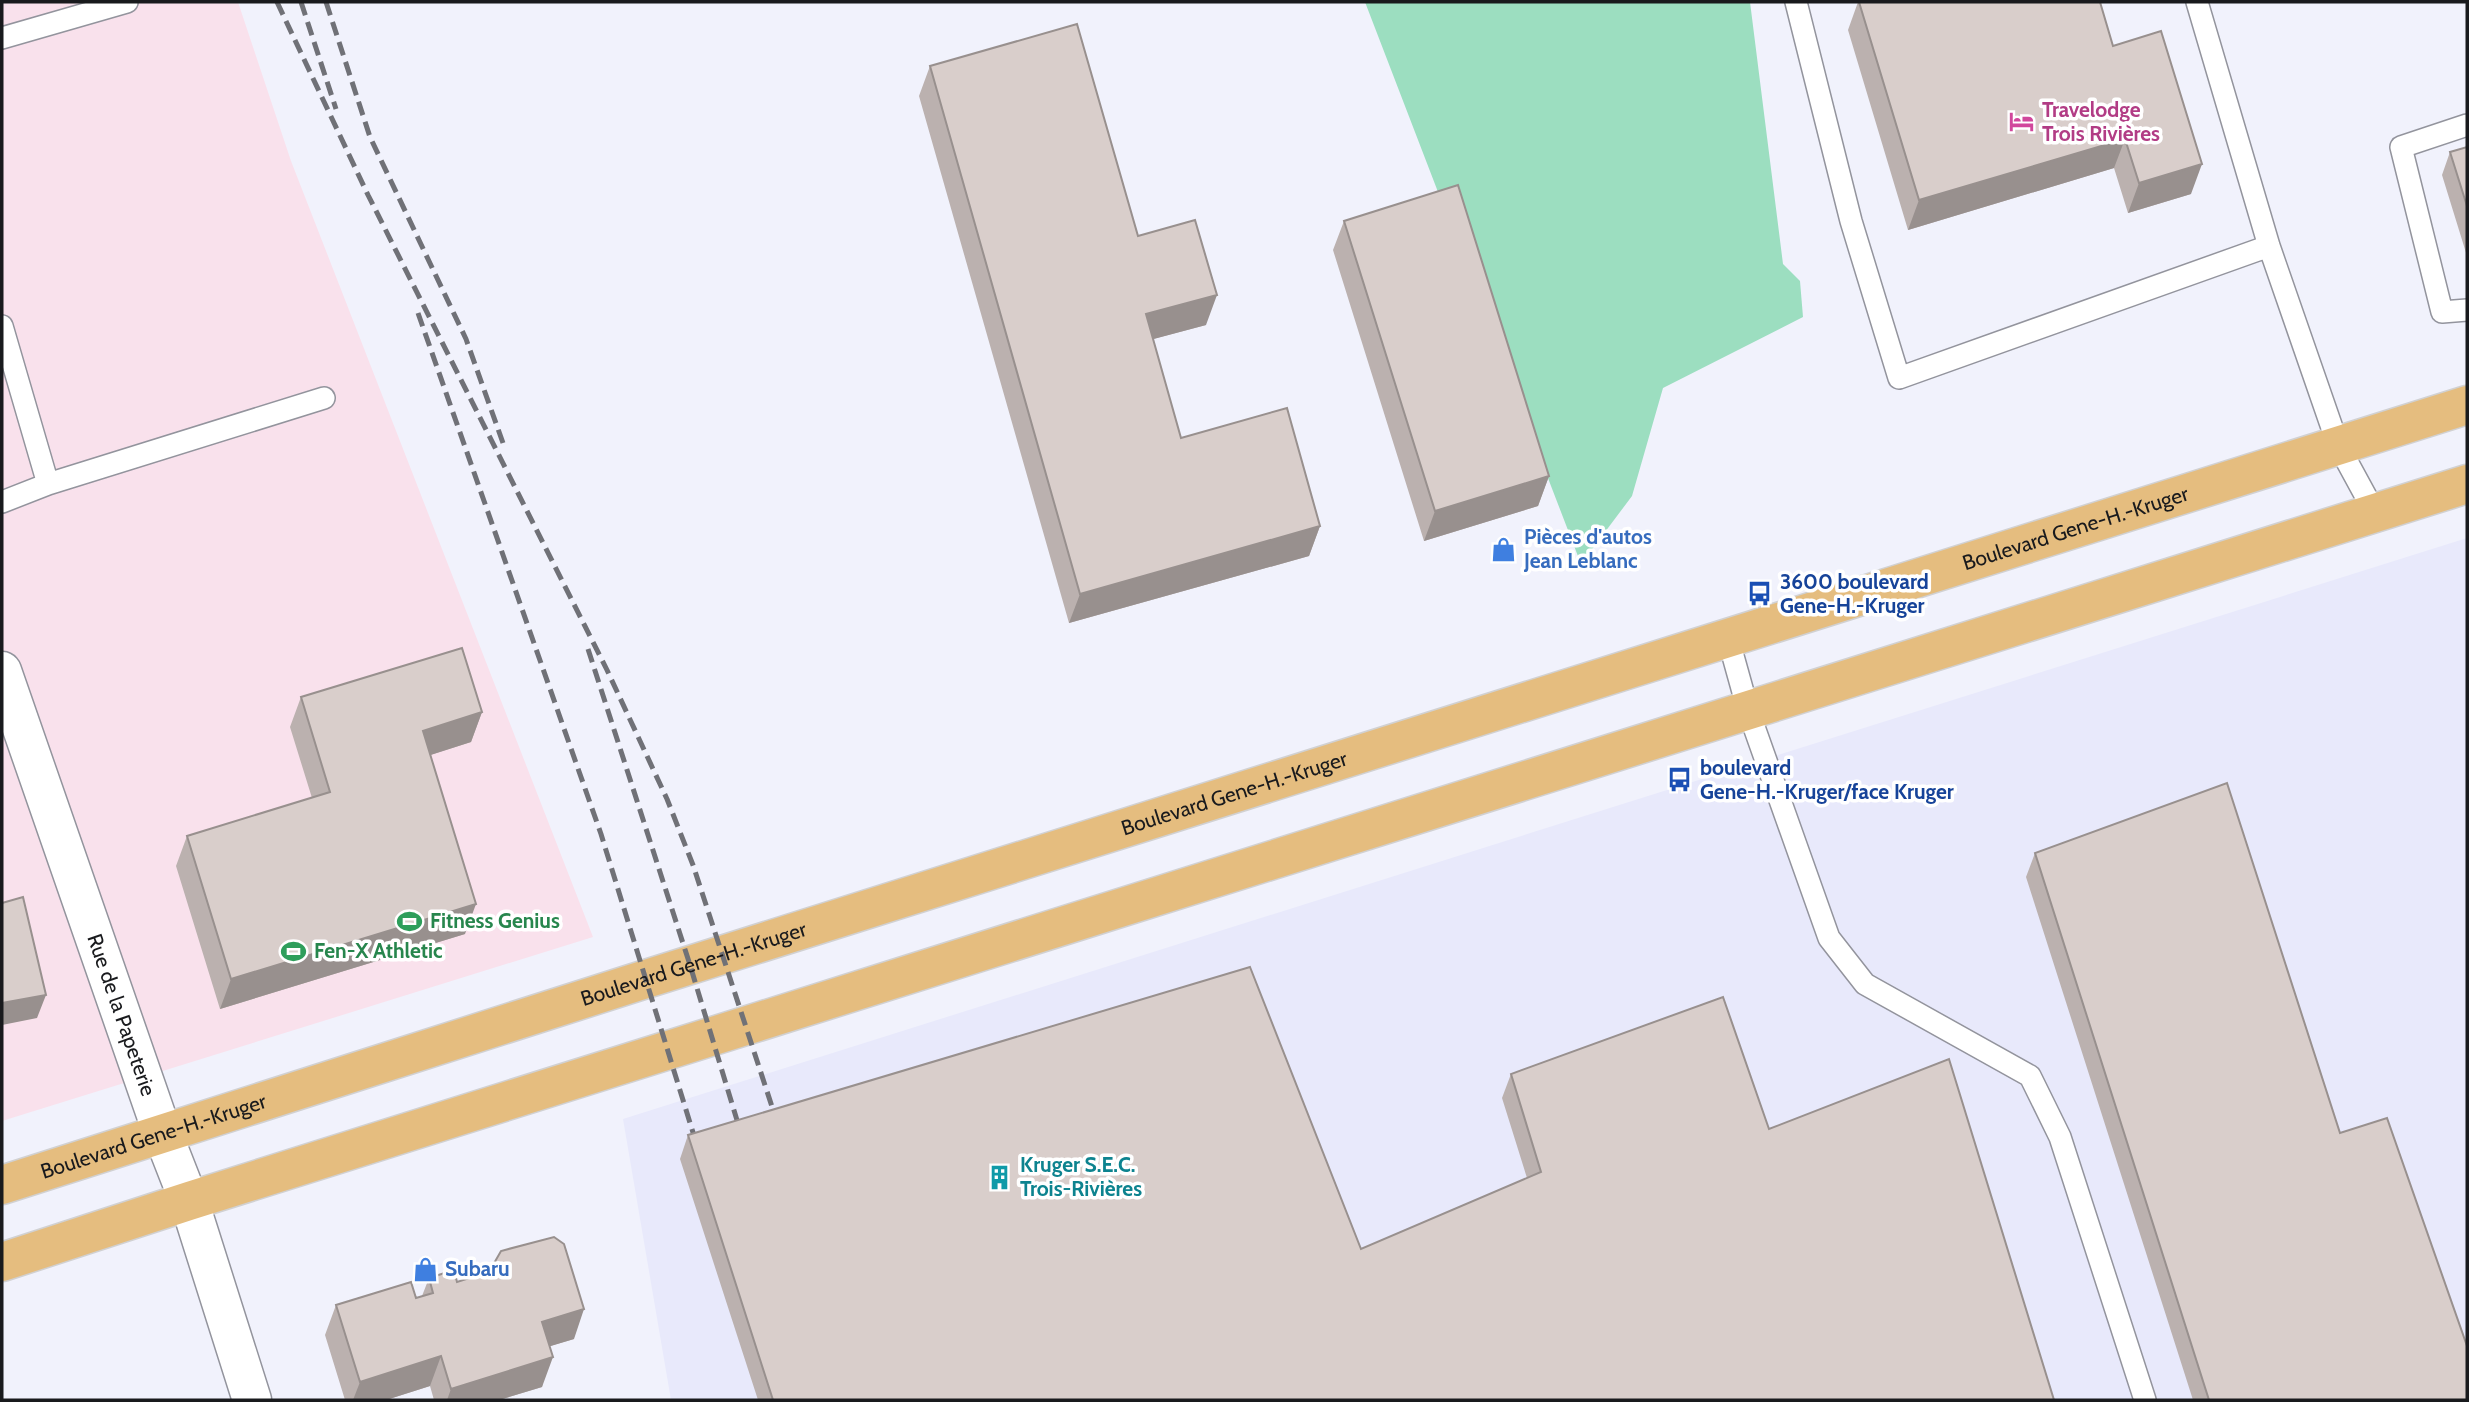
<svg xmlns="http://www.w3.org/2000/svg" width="2469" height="1402" viewBox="0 0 2469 1402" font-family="Cabin,sans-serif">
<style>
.commercial{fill:#f9e1ec}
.built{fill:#e8e9fb}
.green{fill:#9cdec0}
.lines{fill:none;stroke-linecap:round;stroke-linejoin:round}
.lane-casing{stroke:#93949d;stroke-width:24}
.street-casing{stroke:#93949d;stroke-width:41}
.primary-casing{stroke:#d1d1d2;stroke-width:41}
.lane{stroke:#fff;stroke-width:21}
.street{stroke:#fff;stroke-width:38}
.primary{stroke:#e5bd7f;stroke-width:38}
.rail{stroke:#707177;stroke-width:5;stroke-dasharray:14 7;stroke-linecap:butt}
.wall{fill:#bbb1af}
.shaded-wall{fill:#98908e}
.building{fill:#d9cecb;stroke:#98908e;stroke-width:2}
.labels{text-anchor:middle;stroke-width:7;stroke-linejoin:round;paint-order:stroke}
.hotel-label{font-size:21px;font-weight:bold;fill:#b23c85;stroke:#fff;text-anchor:start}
.street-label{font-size:21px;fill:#191a1d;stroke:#fff}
.shop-label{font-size:21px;font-weight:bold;fill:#366cbe;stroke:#fff;text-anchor:start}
.transit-label{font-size:21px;font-weight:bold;fill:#164399;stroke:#fff;text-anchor:start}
.leisure-label{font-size:21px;font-weight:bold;fill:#27864d;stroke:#fff;text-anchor:start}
.culture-label{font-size:21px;font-weight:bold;fill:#0d838f;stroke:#fff;text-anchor:start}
</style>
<rect width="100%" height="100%" fill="#f1f2fc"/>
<path class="commercial" d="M 2,2 L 238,2 L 291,161 L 593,937 L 2,1121 Z"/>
<path class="built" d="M 2467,538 L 2467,1400 L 671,1400 L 623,1119 Z"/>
<path class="green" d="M 1365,2 L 1750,2 L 1783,264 L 1800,281 L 1803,317 L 1663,388 L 1632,496 L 1581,564 Z"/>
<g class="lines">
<defs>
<path id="lane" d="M 1796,2 L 1851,221 L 1899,378 L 2269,246
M 2197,2 L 2269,246 L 2338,445 L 2375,513
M 2,38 L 127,2
M 2467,125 L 2401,147 L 2442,312 L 2467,310
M 2,326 L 48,484 L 2,502
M 48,484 L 324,398
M 1728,638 L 1748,710 L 1829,938 L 1865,984 L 2030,1076 L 2060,1137 L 2145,1400"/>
<g id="street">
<path id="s1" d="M 2,671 L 162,1132 L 189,1201 L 252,1400"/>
</g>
<g id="primary">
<path id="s2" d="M 2,1185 L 646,979 L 2467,405"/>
<path d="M 2,1262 L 189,1201 L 2467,484"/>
</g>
</defs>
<use href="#lane" class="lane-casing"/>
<use href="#street" class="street-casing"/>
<use href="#primary" class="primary-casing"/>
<use href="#lane" class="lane"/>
<use href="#street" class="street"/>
<use href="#primary" class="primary"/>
<path class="rail" d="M 277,2 L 368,195 L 607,670 L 667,799 L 693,865 L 779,1128
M 301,2 L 336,109
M 326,2 L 370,137 L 466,339 L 503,443
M 418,313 L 601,834 L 699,1152
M 588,649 L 690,965 L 743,1140"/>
</g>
<path class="wall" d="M 1858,2 L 2100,2 L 2113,46 L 2191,194 L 2128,213 L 2114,168 L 1908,230 L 1848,30 Z
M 930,66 L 1138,236 L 1206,325 L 1153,339 L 1181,438 L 1320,526 L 1309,556 L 1069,623 L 919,96 Z
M 2467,147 L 2467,256 L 2442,175 L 2450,152 Z
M 1344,221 L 1549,476 L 1538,506 L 1424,541 L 1333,250 Z
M 301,697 L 482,712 L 471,742 L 430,755 L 465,934 L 220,1009 L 176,866 L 187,836 L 312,798 L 290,727 Z
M 2035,853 L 2340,1133 L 2467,1400 L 2193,1400 L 2026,877 Z
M 1511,1074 L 1769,1129 L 2054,1400 L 758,1400 L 680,1159 L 688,1135 L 1361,1249 L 1527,1178 L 1502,1098 Z
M 429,1278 L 457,1282 L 574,1339 L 550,1346 L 542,1387 L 499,1400 L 434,1400 L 430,1386 L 386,1400 L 345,1400 L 325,1335 L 336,1305 L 416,1298 L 422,1296 Z"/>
<path class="shaded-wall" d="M 2125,139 L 2114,168 L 1908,230 L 1919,200 Z
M 2202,164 L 2191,194 L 2128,213 L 2139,183 Z
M 1217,295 L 1206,325 L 1135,344 L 1146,314 Z
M 1549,476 L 1538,506 L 1424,541 L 1435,511 Z
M 1320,526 L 1309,556 L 1069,623 L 1080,594 Z
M 482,712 L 471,742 L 412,761 L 423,731 Z
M 476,904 L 465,934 L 220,1009 L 231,979 Z
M 46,995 L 37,1018 L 2,1025 L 2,1003 Z
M 584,1309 L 574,1339 L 531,1352 L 542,1322 Z
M 441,1356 L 430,1386 L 386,1400 L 353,1400 L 360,1382 Z
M 553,1357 L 542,1387 L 499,1400 L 447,1400 L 451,1389 Z"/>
<path class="building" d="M 1859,2 L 2100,2 L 2113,46 L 2161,31 L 2202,164 L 2139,183 L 2125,139 L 1919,200 Z
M 1077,24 L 1138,236 L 1195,220 L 1217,295 L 1146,314 L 1181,438 L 1287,408 L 1320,526 L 1080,594 L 930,66 Z
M 2467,147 L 2467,206 L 2450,152 Z
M 1458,185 L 1549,476 L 1435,511 L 1344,221 Z
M 462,648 L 482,712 L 423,731 L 476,904 L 231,979 L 187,836 L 330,792 L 301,697 Z
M 2227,783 L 2340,1133 L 2387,1118 L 2467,1346 L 2467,1400 L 2209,1400 L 2035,853 Z
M 23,897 L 46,995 L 2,1003 L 2,903 Z
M 1250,967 L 1361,1249 L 1541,1172 L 1511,1074 L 1723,997 L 1769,1129 L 1949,1059 L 2054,1400 L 773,1400 L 688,1135 Z
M 554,1237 L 564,1244 L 584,1309 L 542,1322 L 553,1357 L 451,1389 L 441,1356 L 360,1382 L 336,1305 L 411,1282 L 416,1298 L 433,1293 L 429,1278 L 454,1270 L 457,1282 L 489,1272 L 501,1251 Z"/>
<defs>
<symbol id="hotel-bare" viewBox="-9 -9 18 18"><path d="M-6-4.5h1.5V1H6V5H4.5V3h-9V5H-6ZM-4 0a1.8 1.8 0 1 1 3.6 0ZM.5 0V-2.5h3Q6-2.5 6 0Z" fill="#d1479c" stroke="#fff" stroke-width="2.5" paint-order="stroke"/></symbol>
<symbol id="shop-bare" viewBox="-9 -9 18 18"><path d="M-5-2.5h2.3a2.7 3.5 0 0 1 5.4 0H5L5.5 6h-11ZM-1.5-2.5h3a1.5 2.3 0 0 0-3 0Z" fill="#3f7fe0" stroke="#fff" stroke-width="2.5" paint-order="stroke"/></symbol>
<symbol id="bus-bare" viewBox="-9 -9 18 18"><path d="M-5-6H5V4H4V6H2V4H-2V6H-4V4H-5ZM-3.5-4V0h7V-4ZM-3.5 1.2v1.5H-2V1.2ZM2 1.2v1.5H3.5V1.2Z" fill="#1a4fb4" stroke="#fff" stroke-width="2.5" paint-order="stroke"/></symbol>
<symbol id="stadium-bare" viewBox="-9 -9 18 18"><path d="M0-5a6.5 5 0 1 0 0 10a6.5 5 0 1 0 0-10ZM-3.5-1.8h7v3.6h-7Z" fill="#2e9e5b" stroke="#fff" stroke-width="2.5" paint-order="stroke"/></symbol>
<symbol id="building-bare" viewBox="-9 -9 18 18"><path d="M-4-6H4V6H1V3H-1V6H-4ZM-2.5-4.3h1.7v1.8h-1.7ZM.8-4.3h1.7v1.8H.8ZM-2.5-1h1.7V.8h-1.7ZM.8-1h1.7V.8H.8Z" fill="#0f9aa8" stroke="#fff" stroke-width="2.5" paint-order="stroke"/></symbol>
</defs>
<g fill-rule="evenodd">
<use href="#hotel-bare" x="2004" y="104" width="35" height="35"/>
<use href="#shop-bare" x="1486" y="532" width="35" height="35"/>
<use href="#bus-bare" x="1742" y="576" width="35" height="35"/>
<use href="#bus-bare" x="1662" y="762" width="35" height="35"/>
<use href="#stadium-bare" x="392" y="904" width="35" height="35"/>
<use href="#stadium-bare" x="276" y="934" width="35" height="35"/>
<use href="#building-bare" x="982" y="1160" width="35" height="35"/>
<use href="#shop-bare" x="408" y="1252" width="35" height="35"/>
</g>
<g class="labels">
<g class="hotel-label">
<text x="2042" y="117">Travelodge<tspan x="2042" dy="24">Trois Rivières</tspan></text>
</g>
<g class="street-label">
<text dy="7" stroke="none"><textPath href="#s2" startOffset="2175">Boulevard Gene-H.-Kruger</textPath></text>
<text dy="7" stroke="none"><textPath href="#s2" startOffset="1293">Boulevard Gene-H.-Kruger</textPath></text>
<text dy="7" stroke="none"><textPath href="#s2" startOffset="726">Boulevard Gene-H.-Kruger</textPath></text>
<text dy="7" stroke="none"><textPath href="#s1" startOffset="364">Rue de la Papeterie</textPath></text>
<text dy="7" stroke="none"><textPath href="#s2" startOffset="159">Boulevard Gene-H.-Kruger</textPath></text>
</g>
<g class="shop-label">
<text x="1524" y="544">Pièces d'autos<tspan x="1524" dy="24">Jean Leblanc</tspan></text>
<text x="445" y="1276">Subaru</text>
</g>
<g class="transit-label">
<text x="1780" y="589">3600 boulevard<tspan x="1780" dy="24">Gene-H.-Kruger</tspan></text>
<text x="1700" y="775">boulevard<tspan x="1700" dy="24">Gene-H.-Kruger/face Kruger</tspan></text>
</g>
<g class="leisure-label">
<text x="430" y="928">Fitness Genius</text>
<text x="314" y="958">Fen-X Athletic</text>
</g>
<g class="culture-label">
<text x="1020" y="1172">Kruger S.E.C.<tspan x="1020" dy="24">Trois-Rivières</tspan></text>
</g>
</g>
<rect width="2469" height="1402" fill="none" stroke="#191a1d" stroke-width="7"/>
</svg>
